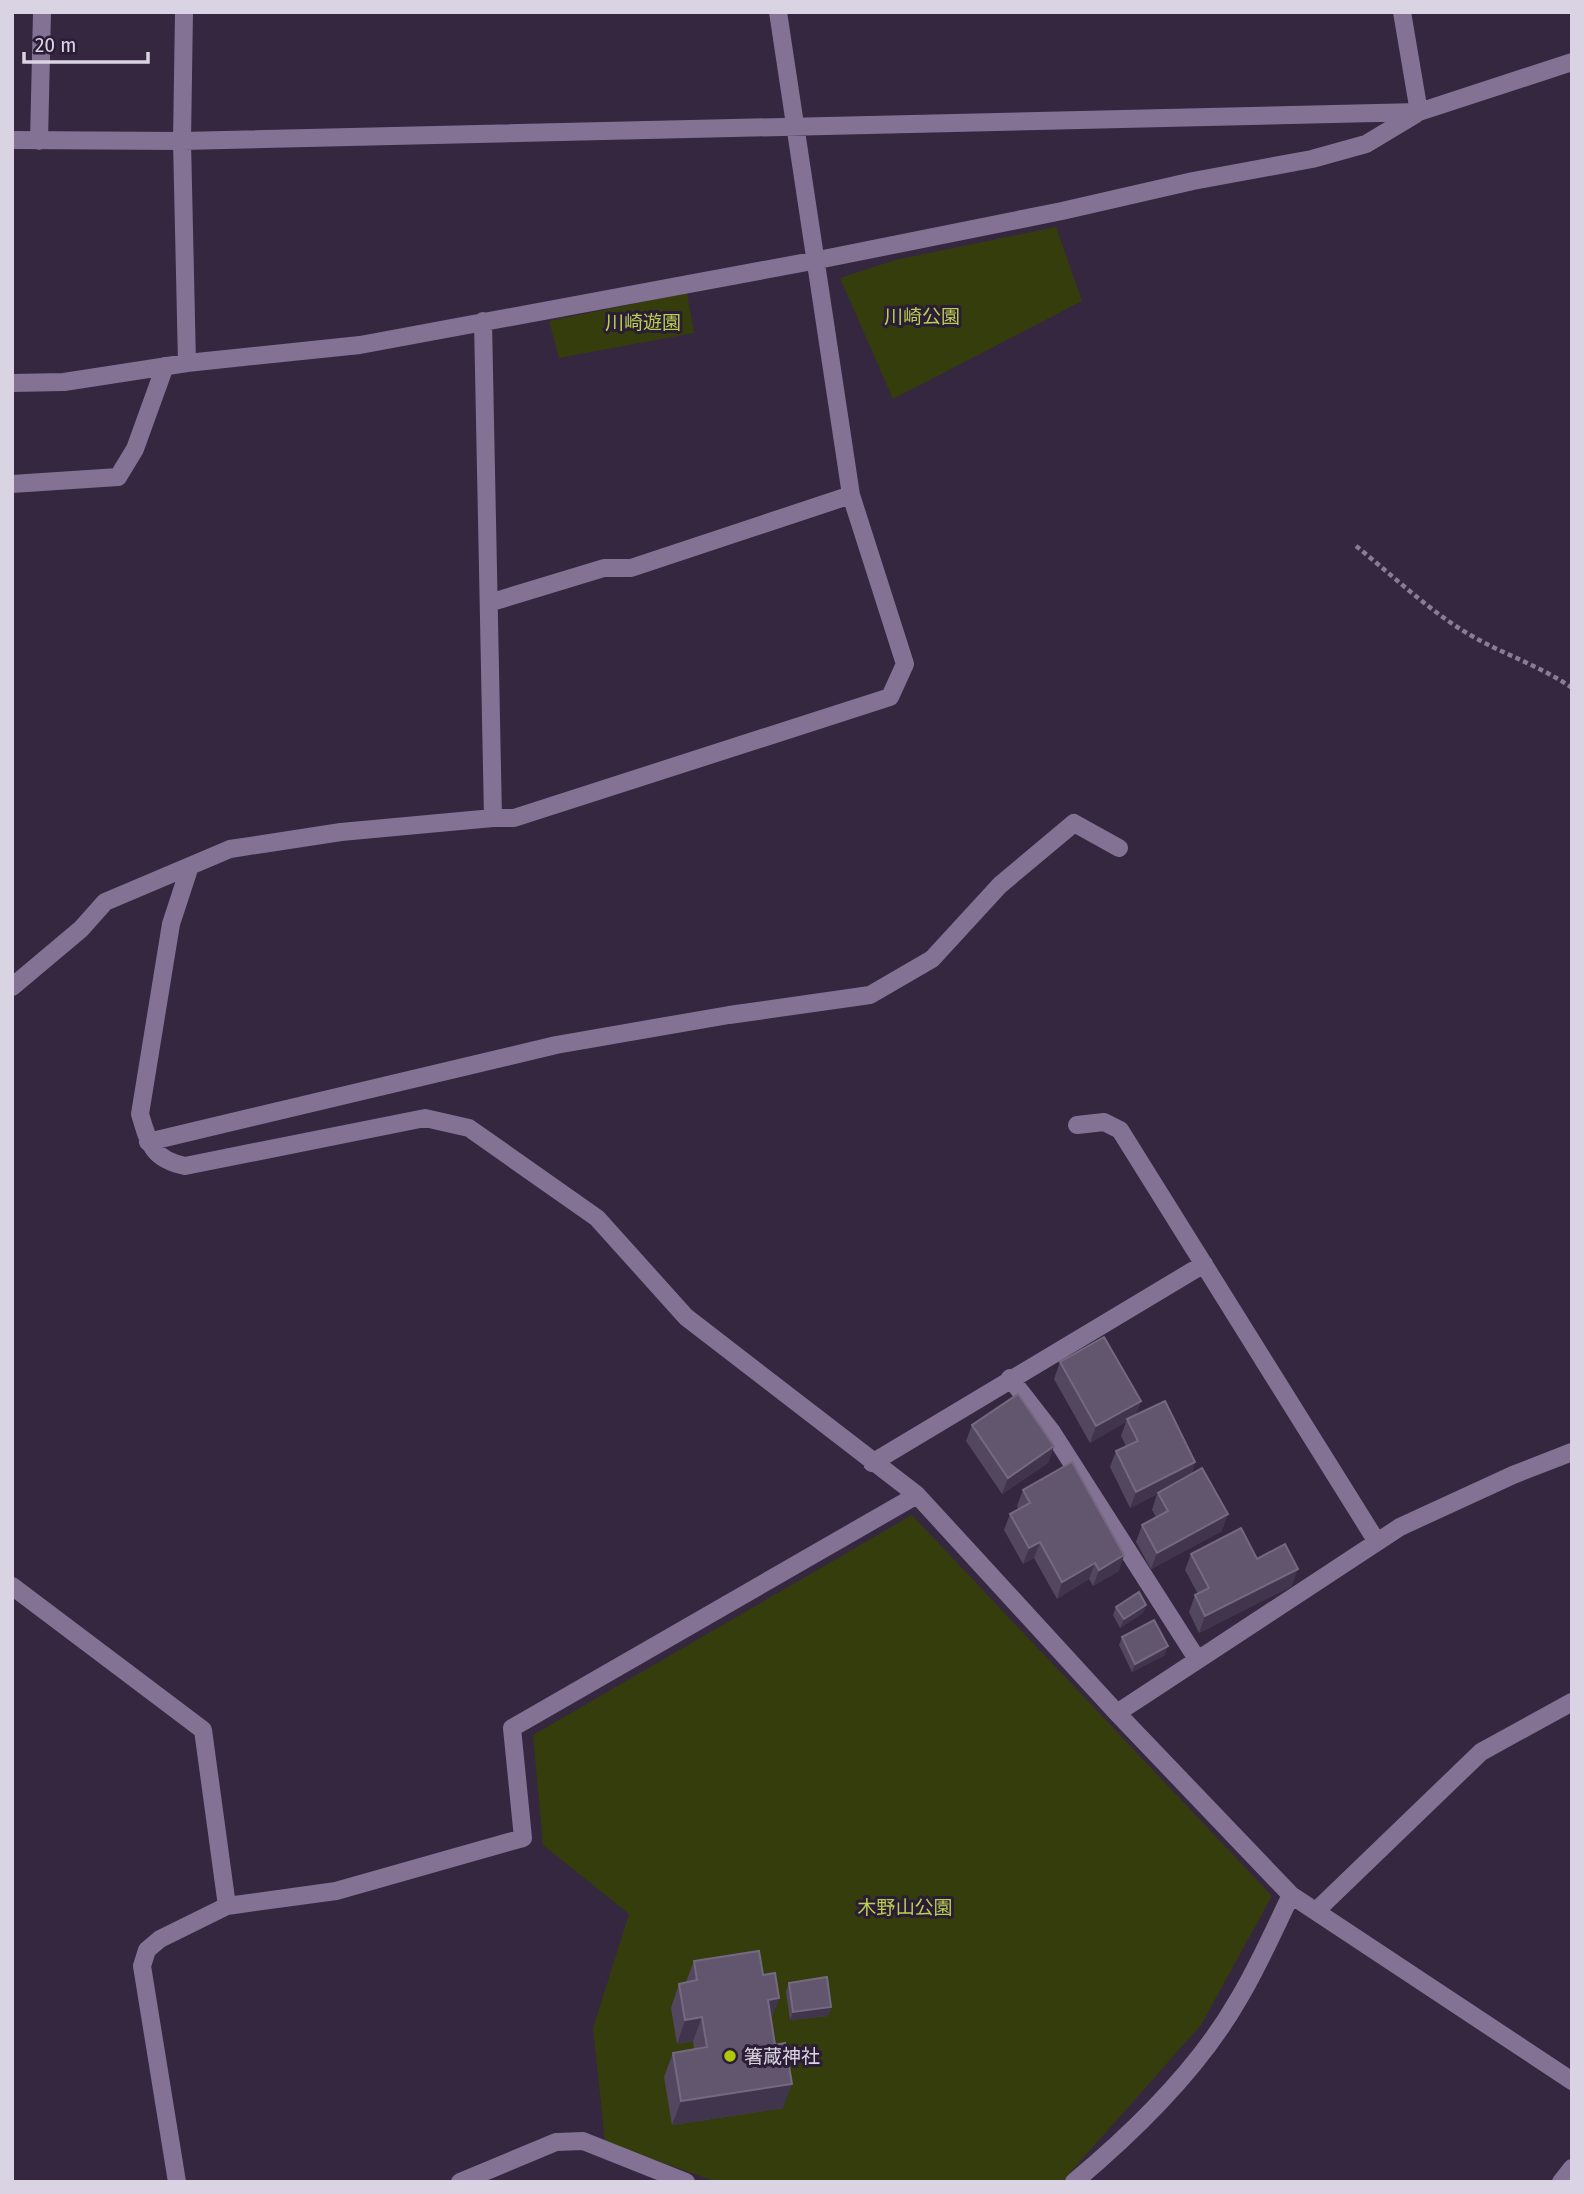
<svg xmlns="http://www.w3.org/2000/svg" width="1584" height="2194" viewBox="0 0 1584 2194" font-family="'Fira Sans Condensed','Noto Sans JP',sans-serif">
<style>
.green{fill:#353d0d}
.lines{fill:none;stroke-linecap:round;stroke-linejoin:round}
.path{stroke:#887e92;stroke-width:4.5;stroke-dasharray:5 3.5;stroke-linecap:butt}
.minor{stroke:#837294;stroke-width:18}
.wall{fill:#534760}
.shaded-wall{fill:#41344d}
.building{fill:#62566e;stroke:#746980;stroke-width:2}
.poi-dot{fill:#aec60b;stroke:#2a1d35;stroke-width:2.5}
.labels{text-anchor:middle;stroke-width:6;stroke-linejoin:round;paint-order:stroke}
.park-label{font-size:19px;fill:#bad04f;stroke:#2a1d35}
.poi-label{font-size:19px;fill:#dad3e3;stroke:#2a1d35;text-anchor:start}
</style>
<rect width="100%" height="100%" fill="#34273f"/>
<path class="green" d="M 1056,227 L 1082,301 L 893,399 L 840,278 L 895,260 Z
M 687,293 L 694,333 L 559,358 L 549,321 Z
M 912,1515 L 1272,1896 L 1201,2025 L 1062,2182 L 717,2182 L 605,2142 L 593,2028 L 629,1914 L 543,1845 L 533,1735 Z"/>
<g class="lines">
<path class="path" d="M 1356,546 C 1391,574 1425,607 1462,630 C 1498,653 1538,664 1572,688"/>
<path class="minor" d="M 184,12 L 182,141 L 187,363
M 1402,12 L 1419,112
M 12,140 L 182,141 L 1419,112 L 1572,62
M 39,141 L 42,12
M 12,383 L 64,382 L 187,363 L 360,345 L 818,260 L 1062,211 L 1193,181 L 1312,159 L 1366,144 L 1416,114
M 12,484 L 118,477 L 135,449 L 165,366
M 489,603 L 604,568 L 631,568 L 851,495
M 493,818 L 514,818 L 890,697 L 905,664 L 851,495 L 778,12
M 190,866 L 171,924 L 140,1114 C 149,1144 152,1159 185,1166 L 425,1118 L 469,1128 L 597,1218 L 686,1317 L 917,1495 L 1117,1713 L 1291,1895 L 1572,2081
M 12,987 L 81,929 L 105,902 L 230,849 L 341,832 L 493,818 L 483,321
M 1077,1125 L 1104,1122 L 1120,1130 L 1377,1542
M 148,1142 L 556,1045 L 729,1015 L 870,995 L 932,959 L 1000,885 L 1074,823 L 1119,848
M 1010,1378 L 1052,1432 L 1197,1659
M 872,1463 L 1204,1264
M 12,1586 L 203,1730 L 227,1906 L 160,1939 L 147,1950 L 142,1966 L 177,2182
M 1117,1713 L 1400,1527 L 1513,1475 L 1572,1452
M 227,1906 L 336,1891 L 523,1838 L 512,1728 L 917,1495
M 1316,1911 L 1481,1752 L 1572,1702
M 460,2182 L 556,2142 L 583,2141 L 686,2182
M 1074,2182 C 1135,2131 1198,2070 1238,2000 C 1258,1967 1274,1930 1291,1895
M 1561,2182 L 1572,2168"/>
</g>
<path class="wall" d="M 1060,1362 L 1141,1401 L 1135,1415 L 1195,1462 L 1191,1475 L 1222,1531 L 1151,1569 L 1136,1542 L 1142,1525 L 1156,1517 L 1152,1510 L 1157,1494 L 1130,1508 L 1110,1467 L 1116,1451 L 1126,1446 L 1121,1436 L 1126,1422 L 1090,1443 L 1054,1379 Z
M 972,1425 L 1054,1446 L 1048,1463 L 1002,1494 L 966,1441 Z
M 1023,1490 L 1119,1571 L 1093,1586 L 1089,1579 L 1057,1599 L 1034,1558 L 1023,1564 L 1004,1530 L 1010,1514 L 1018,1509 L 1017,1506 Z
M 1191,1554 L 1257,1559 L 1292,1586 L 1199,1633 L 1189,1612 L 1195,1595 L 1198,1594 L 1185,1570 Z
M 1146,1605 L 1143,1613 L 1120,1628 L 1113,1615 L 1116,1607 Z
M 1122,1637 L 1165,1655 L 1132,1672 L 1119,1645 Z
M 694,1961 L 763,1975 L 779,1998 L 771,2019 L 783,2108 L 672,2125 L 664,2077 L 673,2053 L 694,2049 L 693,2041 L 677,2044 L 671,2008 L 679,1984 L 686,1982 Z
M 789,1983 L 831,2007 L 828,2016 L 790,2020 L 786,1991 Z"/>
<path class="shaded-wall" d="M 1141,1401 L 1135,1417 L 1127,1419 L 1126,1422 L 1090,1443 L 1096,1426 Z
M 1054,1446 L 1048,1463 L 1002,1494 L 1008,1478 Z
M 1195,1462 L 1189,1479 L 1130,1508 L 1136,1492 Z
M 1228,1514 L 1222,1531 L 1151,1569 L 1157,1553 Z
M 1040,1542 L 1034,1558 L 1023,1564 L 1029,1548 Z
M 1124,1555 L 1119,1571 L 1093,1586 L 1099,1570 Z
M 1095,1563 L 1089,1579 L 1057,1599 L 1062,1582 Z
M 1298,1569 L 1292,1586 L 1199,1633 L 1205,1616 Z
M 1146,1605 L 1143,1613 L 1120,1628 L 1124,1619 Z
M 1168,1646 L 1165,1655 L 1132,1672 L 1135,1664 Z
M 779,1998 L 770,2022 L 768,2000 Z
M 831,2007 L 828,2016 L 790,2020 L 793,2012 Z
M 702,2017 L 693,2041 L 677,2044 L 685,2020 Z
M 792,2084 L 783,2108 L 672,2125 L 681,2101 Z"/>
<path class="building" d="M 1104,1337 L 1141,1401 L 1096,1426 L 1060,1362 Z
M 1018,1394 L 1054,1446 L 1008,1478 L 972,1425 Z
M 1165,1401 L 1195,1462 L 1136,1492 L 1116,1451 L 1138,1441 L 1127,1419 Z
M 1072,1462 L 1124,1555 L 1099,1570 L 1095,1563 L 1062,1582 L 1040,1542 L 1029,1548 L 1010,1514 L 1030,1503 L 1023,1490 Z
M 1202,1468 L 1228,1514 L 1157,1553 L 1142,1525 L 1168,1511 L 1158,1493 Z
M 1241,1528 L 1257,1559 L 1285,1544 L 1298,1569 L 1205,1616 L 1195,1595 L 1209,1588 L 1191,1554 Z
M 1139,1592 L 1146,1605 L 1124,1619 L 1116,1607 Z
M 1154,1620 L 1168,1646 L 1135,1664 L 1122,1637 Z
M 759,1951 L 763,1975 L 775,1973 L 779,1998 L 768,2000 L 775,2045 L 785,2043 L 792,2084 L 681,2101 L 673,2053 L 707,2047 L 702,2017 L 685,2020 L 679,1984 L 697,1980 L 694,1961 Z
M 827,1977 L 831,2007 L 793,2012 L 789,1983 Z"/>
<circle class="poi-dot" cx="730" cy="2056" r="7"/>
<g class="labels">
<g class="park-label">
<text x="922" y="323">川崎公園</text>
<text x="643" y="329">川崎遊園</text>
<text x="905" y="1914">木野山公園</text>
</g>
<g class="poi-label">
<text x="744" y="2063">箸蔵神社</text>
</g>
</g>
<rect width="1584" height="2194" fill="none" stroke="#dad3e3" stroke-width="28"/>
<path d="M24 52v10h124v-10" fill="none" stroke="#dad3e3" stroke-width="3.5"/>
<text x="35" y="52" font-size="21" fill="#dad3e3" stroke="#2a1d35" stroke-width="5" paint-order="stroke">20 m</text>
</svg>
